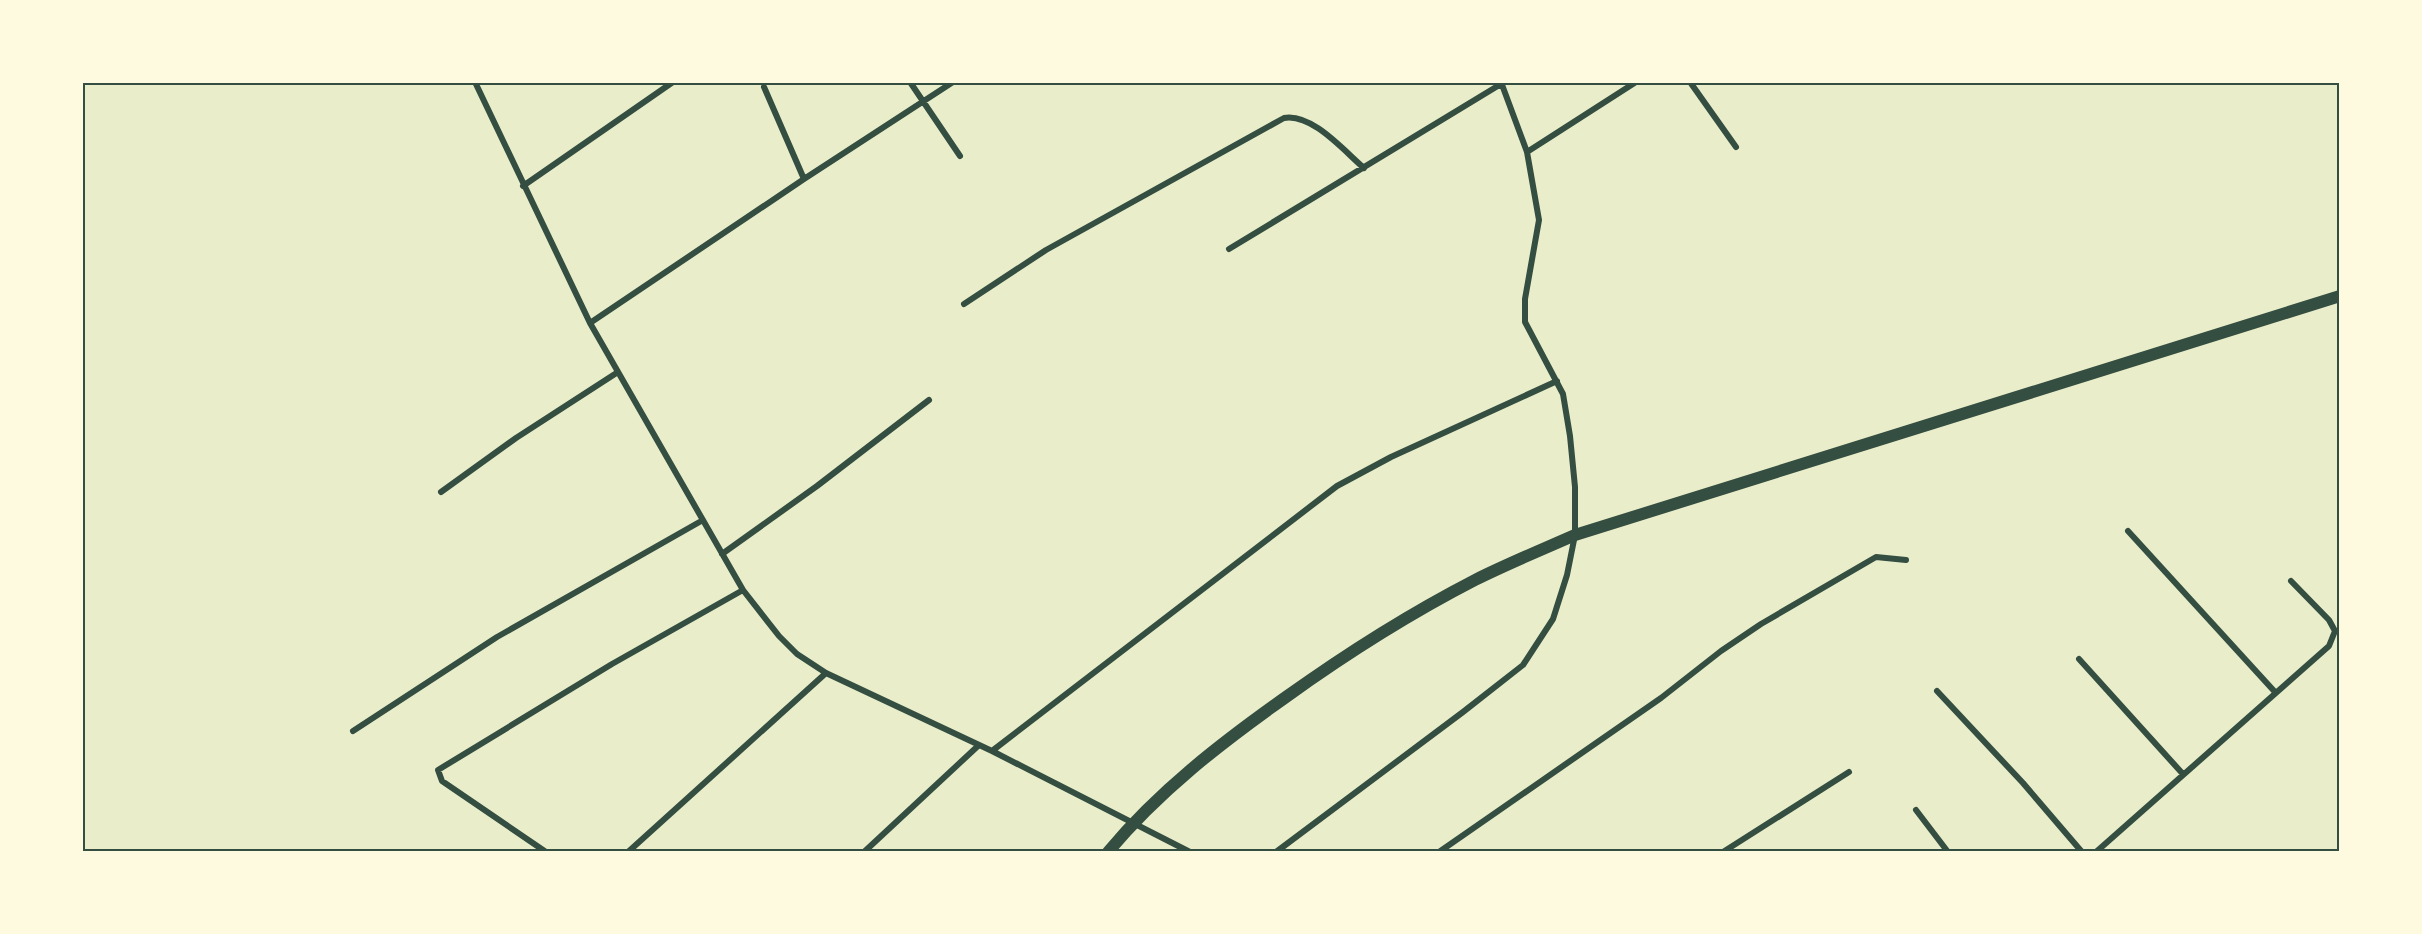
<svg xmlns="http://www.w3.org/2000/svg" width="2422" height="934" viewBox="0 0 2422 934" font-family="'Fira Sans Condensed',sans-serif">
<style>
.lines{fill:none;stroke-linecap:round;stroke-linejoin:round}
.minor{stroke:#344e41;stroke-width:6}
.secondary{stroke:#344e41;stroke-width:12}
.neatline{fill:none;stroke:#344e41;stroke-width:2}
</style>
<rect width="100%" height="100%" fill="#e9edc9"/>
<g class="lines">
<path class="minor" d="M 475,82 L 590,323 L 743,590 L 779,636 L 797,654 L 826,673 L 992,751 L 1190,852
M 910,82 L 960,156
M 1690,82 L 1736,147
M 764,87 L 804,179
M 1527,152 L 1636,82
M 523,186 L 673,82
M 1229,249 L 1501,84
M 964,304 L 1046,250 L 1284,118 C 1312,113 1344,151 1364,168
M 590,323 L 804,179 L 953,82
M 441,492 L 516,438 L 618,372
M 2128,531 L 2275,692
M 722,554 L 817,486 L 929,400
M 2079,659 L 2182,773
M 1937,691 L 2023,783 L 2082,852
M 353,731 L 497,637 L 703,520
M 992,751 L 1337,486 L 1391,457 L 1557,381
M 1916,810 L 1948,852
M 546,852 L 442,781 L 438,770 L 612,664 L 743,590
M 628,852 L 826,673
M 864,852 L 979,745
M 1276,852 L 1463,712 L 1523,665 L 1553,619 L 1567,575 L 1575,535 L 1575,487 L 1570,436 L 1563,394 L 1525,322 L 1525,299 L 1539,220 L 1527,152 L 1501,82
M 1439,852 L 1661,698 L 1721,651 L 1761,624 L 1876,557 L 1906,560
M 1723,852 L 1849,772
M 2096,852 L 2329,646 L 2335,631 L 2329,620 L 2291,581"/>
<path class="secondary" d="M 1108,852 C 1159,791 1221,743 1286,697 C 1346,654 1409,614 1475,580 C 1507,564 1541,550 1575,535 L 2340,296"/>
</g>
<rect width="2422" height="934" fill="none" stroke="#fefae0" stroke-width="168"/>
<rect x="84" y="84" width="2254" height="766" class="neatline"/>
</svg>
